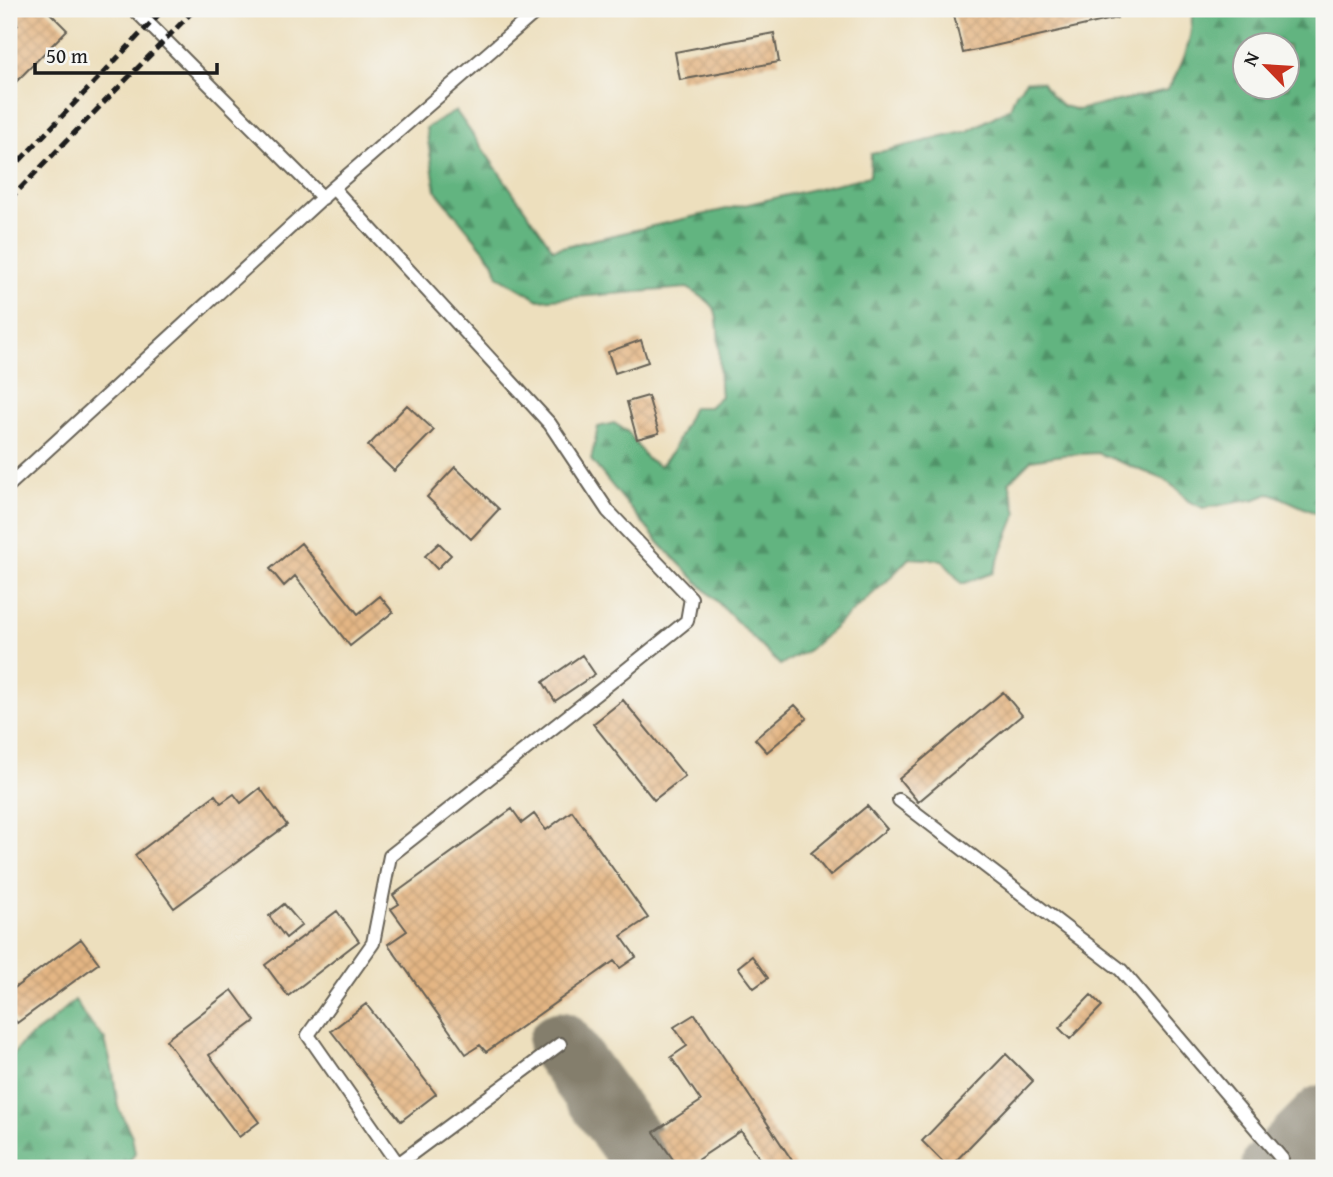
<svg xmlns="http://www.w3.org/2000/svg" width="1333" height="1177" viewBox="0 0 1333 1177" font-family="'Gentium Book Plus',serif">
<style>
.forest{fill:url(#forest-firs);stroke:#3f684e;stroke-width:2;fill-rule:evenodd}
.lines{fill:none;stroke-linecap:round;stroke-linejoin:round}
.taxiway{stroke:#847e6c;stroke-width:65}
.building{fill:url(#building-cross-hatch)}
.service-casing{stroke:#656054;stroke-width:16}
.service{stroke:#fff;stroke-width:12}
.rail{stroke:#1c1c1c;stroke-width:5;stroke-dasharray:10 5;stroke-linecap:butt}
</style>
<defs>
<pattern id="forest-firs" width="22" height="20" patternUnits="userSpaceOnUse" patternTransform="scale(1.75)"><rect width="22" height="20" fill="#62b480"/><path d="M5 1l3.5 6h-7zM16 11l3.5 6h-7z" fill="#509268"/></pattern>
<pattern id="building-cross-hatch" width="8" height="8" patternUnits="userSpaceOnUse" patternTransform="scale(1.75)"><rect width="8" height="8" fill="#e4b684"/><path d="M0 0l8 8M0 8l8-8" fill="none" stroke="#c39c71"/></pattern>
</defs>
<rect width="100%" height="100%" fill="#f6f6f2"/>
<filter id="ink" filterUnits="userSpaceOnUse"><feTurbulence type="fractalNoise" baseFrequency=".0143" numOctaves="2"/><feDisplacementMap in="SourceGraphic" scale="14" xChannelSelector="R" yChannelSelector="G"/><feConvolveMatrix kernelMatrix="1 2 1 2 8 2 1 2 1" color-interpolation-filters="sRGB"/></filter>
<filter id="wash" filterUnits="userSpaceOnUse"><feTurbulence type="fractalNoise" baseFrequency=".00686" numOctaves="4" result="noise"/><feDisplacementMap in="SourceGraphic" scale="28" xChannelSelector="R" yChannelSelector="G"/><feGaussianBlur stdDeviation="1.57" result="paint"/><feColorMatrix in="noise" values="0 0 0 0 0 0 0 0 0 0 0 0 0 0 0 0 0 1.4 0 .05"/><feComposite in="paint" operator="in"/></filter>
<g filter="url(#wash)">
<rect width="100%" height="100%" fill="#eddfbd"/>
<path class="forest" d="M 1192,9 L 1324,9 L 1324,517 L 1271,493 L 1256,499 L 1203,508 L 1188,501 L 1177,489 L 1163,479 L 1098,453 L 1063,455 L 1031,460 L 1009,482 L 1017,513 L 993,573 L 962,584 L 942,560 L 909,558 L 887,581 L 809,650 L 780,665 L 660,544 L 591,460 L 598,427 L 614,423 L 628,432 L 647,459 L 660,466 L 672,452 L 693,407 L 709,407 L 721,396 C 718,376 721,321 714,308 C 708,299 696,293 687,288 L 539,300 L 498,276 L 493,261 L 436,191 L 426,128 L 456,111 L 553,249 L 870,176 L 871,154 L 968,131 L 1010,108 L 1016,93 L 1026,81 L 1042,82 L 1051,95 L 1063,106 L 1078,110 L 1167,90 C 1184,65 1193,39 1192,9 ZM 1246,46 L 1288,46 L 1288,88 L 1246,88 Z
M 75,1000 L 84,1015 L 105,1040 L 113,1072 L 118,1107 L 132,1136 L 135,1153 L 125,1168 L 9,1168 L 9,1070 L 13,1055 L 23,1042 L 48,1024 Z"/>
<g class="lines">
<path class="taxiway" d="M 560,1044 L 650,1168
M 1273,1168 L 1324,1117"/>
</g>
<g id="blocks">
<path class="building" d="M 9,9 L 46,9 L 67,30 L 9,89 L 9,35 L 18,25 L 9,16 Z
M 981,9 L 1115,9 L 1117,18 L 963,53 L 954,15 Z
M 774,33 L 779,62 L 680,80 L 675,52 Z
M 641,340 L 648,362 L 615,373 L 608,352 Z
M 648,396 L 659,433 L 637,439 L 627,402 Z
M 407,405 L 434,430 L 394,471 L 368,446 Z
M 455,467 L 499,509 L 471,539 L 427,497 Z
M 301,543 L 358,614 L 380,596 L 393,612 L 350,646 L 295,576 L 284,586 L 270,569 Z
M 439,543 L 451,555 L 437,569 L 425,556 Z
M 582,655 L 595,674 L 555,701 L 543,682 Z
M 1003,692 L 1022,715 L 918,802 L 899,779 Z
M 623,700 L 685,776 L 654,800 L 593,724 Z
M 795,705 L 807,718 L 767,752 L 755,739 Z
M 260,788 L 287,825 L 174,908 L 135,855 L 215,795 L 221,803 L 234,794 L 241,803 Z
M 867,806 L 887,829 L 830,876 L 811,853 Z
M 512,809 L 522,823 L 534,814 L 546,830 L 572,811 L 648,918 L 621,936 L 636,957 L 620,968 L 614,961 L 486,1052 L 480,1045 L 466,1054 L 388,944 L 407,931 L 391,909 L 399,904 L 393,895 Z
M 284,904 L 302,925 L 286,938 L 269,916 Z
M 337,911 L 359,941 L 288,996 L 265,965 Z
M 81,939 L 99,963 L 17,1023 L 9,1012 L 9,992 Z
M 752,956 L 768,978 L 754,988 L 738,967 Z
M 232,990 L 255,1021 L 209,1055 L 259,1122 L 239,1137 L 166,1040 Z
M 1091,995 L 1102,1006 L 1070,1039 L 1059,1028 Z
M 366,1004 L 436,1094 L 401,1121 L 331,1031 Z
M 695,1014 L 797,1168 L 766,1168 L 741,1131 L 685,1168 L 679,1168 L 654,1132 L 701,1101 L 671,1057 L 687,1046 L 674,1027 Z
M 1006,1054 L 1033,1081 L 949,1168 L 922,1141 Z"/>
</g>
</g>
<g filter="url(#ink)">
<use href="#blocks" fill-opacity="0" stroke="#656054" stroke-width="2"/>
<g class="lines">
<defs>
<path id="service" d="M 134,9 L 323,198
M 333,188 L 550,424 L 608,511 L 691,598 L 687,621 L 615,679 L 390,856 L 373,943 L 308,1035 L 398,1164 L 560,1044
M 9,485 L 333,188 L 539,9
M 899,800 L 1121,970 L 1282,1159"/>
</defs>
<use href="#service" class="service-casing"/>
<use href="#service" class="service"/>
<path class="rail" d="M 9,172 L 164,9
M 9,200 L 195,9"/>
</g>
</g>
<rect width="1333" height="1177" fill="none" stroke="#f6f6f2" stroke-width="35"/>
<g transform="translate(1266 66) rotate(295)"><circle r="33" fill="#f6f6f2" stroke="#9f9f9c" stroke-width="2"/>
<path d="M0-5L12 26L0 18L-12 26Z" fill="#c8321e"/>
<text y="-10" font-size="19" font-weight="bold" text-anchor="middle" fill="#1c1c1c">N</text>
</g>
<path d="M35 63v10h182v-10" fill="none" stroke="#1c1c1c" stroke-width="3.5"/>
<text x="46" y="63" font-size="21" fill="#1c1c1c" stroke="#f6f6f2" stroke-width="5" paint-order="stroke">50 m</text>
</svg>
